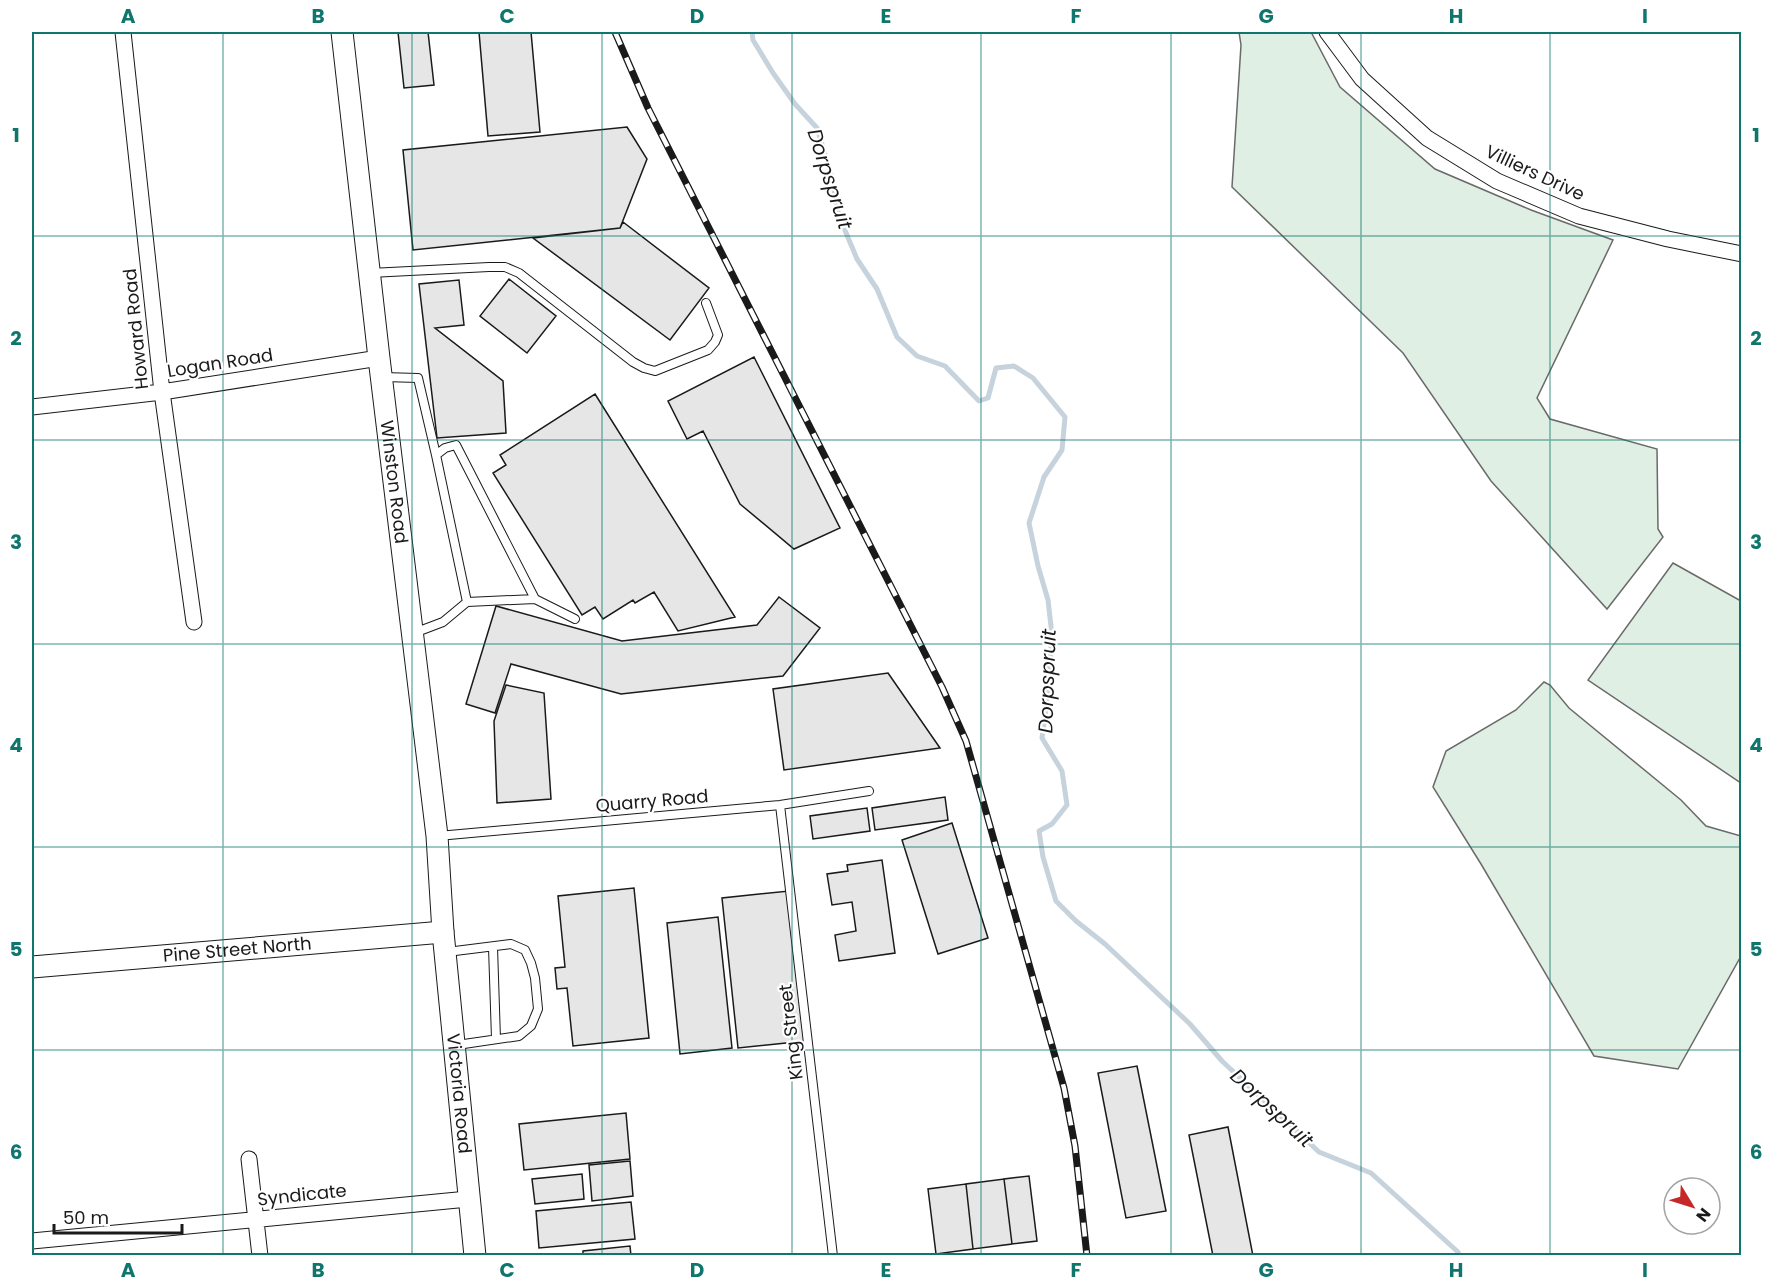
<svg xmlns="http://www.w3.org/2000/svg" width="1773" height="1287" viewBox="0 0 1773 1287" font-family="Poppins,sans-serif">
<style>
.green{fill:#e0efe3;stroke:#6a6a6a;stroke-width:1.5}
.lines{fill:none;stroke-linecap:round;stroke-linejoin:round}
.stream{stroke:#c6d2dc;stroke-width:5}
.building{fill:#e6e6e6;stroke:#1a1a1a;stroke-width:1.5}
.lane-casing{stroke:#1a1a1a;stroke-width:10}
.street-casing{stroke:#1a1a1a;stroke-width:17}
.secondary-casing{stroke:#1a1a1a;stroke-width:23}
.lane{stroke:#fff;stroke-width:8}
.street{stroke:#fff;stroke-width:15}
.secondary{stroke:#fff;stroke-width:21}
.rail-casing{stroke:#1a1a1a;stroke-width:7}
.rail{stroke:#fff;stroke-width:4.5;stroke-dasharray:14;stroke-linecap:butt}
.grid{fill:none;stroke:#0f766e;stroke-width:1.5;stroke-opacity:0.55}
.labels{text-anchor:middle;stroke-width:4.5;stroke-linejoin:round;paint-order:stroke}
.street-label{font-size:18px;fill:#1a1a1a;stroke:#fff}
.water-label{font-size:20px;font-style:italic;fill:#1a1a1a;stroke:#fff}
.neatline{fill:none;stroke:#0f766e;stroke-width:2}
.grid-label{font-size:20px;text-anchor:middle;font-weight:bold;fill:#0f766e}
</style>
<rect width="100%" height="100%" fill="#fff"/>
<path class="green" d="M 1239,32 L 1311,32 L 1340,87 L 1435,169 L 1531,210 L 1613,240 L 1537,398 L 1550,419 L 1657,449 L 1658,529 L 1663,537 L 1607,609 L 1491,481 L 1403,353 L 1232,187 L 1241,45 Z
M 1673,563 L 1741,601 L 1741,783 L 1588,680 Z
M 1544,682 L 1550,685 L 1569,708 L 1681,800 L 1706,826 L 1741,836 L 1741,956 L 1678,1069 L 1594,1056 L 1481,864 L 1433,787 L 1446,751 L 1516,710 Z"/>
<g class="lines">
<path class="stream" d="M 752,32 L 753,40 L 773,73 L 795,104 L 817,128 L 831,174 L 839,216 L 857,259 L 877,289 L 897,337 L 917,356 L 945,366 L 979,401 L 988,398 L 996,368 L 1014,366 L 1033,378 L 1065,417 L 1062,450 L 1044,477 L 1029,523 L 1038,566 L 1048,600 L 1052,635 L 1046,708 L 1042,738 L 1062,771 L 1067,805 L 1052,824 L 1039,831 L 1043,857 L 1056,901 L 1076,921 L 1105,944 L 1190,1024 L 1222,1061 L 1319,1152 L 1371,1173 L 1458,1252 L 1459,1256"/>
</g>
<path class="building" d="M 398,32 L 428,32 L 434,85 L 404,88 Z
M 479,32 L 531,32 L 540,132 L 488,136 Z
M 627,127 L 647,159 L 620,228 L 413,250 L 403,150 Z
M 623,222 L 709,288 L 670,340 L 533,238 L 620,228 Z
M 509,279 L 556,316 L 527,353 L 480,316 Z
M 459,280 L 464,325 L 435,328 L 503,381 L 506,433 L 437,438 L 419,284 Z
M 754,357 L 840,528 L 794,549 L 740,504 L 703,431 L 687,439 L 668,401 Z
M 595,394 L 735,617 L 678,631 L 654,592 L 635,603 L 633,600 L 603,619 L 595,607 L 582,615 L 493,473 L 506,465 L 500,455 Z
M 779,597 L 820,628 L 783,676 L 621,694 L 511,664 L 495,713 L 466,704 L 496,606 L 622,641 L 757,625 Z
M 888,673 L 940,748 L 784,770 L 773,689 Z
M 506,685 L 544,693 L 551,799 L 497,803 L 494,721 Z
M 945,797 L 948,820 L 875,830 L 872,808 Z
M 867,808 L 870,831 L 813,839 L 810,816 Z
M 952,823 L 988,938 L 938,954 L 902,840 Z
M 882,860 L 895,953 L 839,961 L 835,935 L 856,931 L 852,902 L 832,905 L 827,874 L 848,871 L 847,865 Z
M 634,888 L 649,1038 L 573,1046 L 567,988 L 557,989 L 555,968 L 565,967 L 558,896 Z
M 789,891 L 805,1041 L 738,1048 L 722,898 Z
M 718,917 L 732,1048 L 680,1054 L 667,923 Z
M 1137,1066 L 1166,1211 L 1126,1218 L 1098,1073 Z
M 626,1113 L 630,1159 L 524,1170 L 519,1124 Z
M 1228,1127 L 1253,1256 L 1213,1256 L 1189,1135 Z
M 630,1161 L 633,1196 L 592,1201 L 589,1165 Z
M 582,1174 L 584,1199 L 535,1204 L 532,1179 Z
M 1029,1176 L 1037,1241 L 1012,1244 L 1004,1179 Z
M 1004,1179 L 1012,1244 L 973,1249 L 966,1184 Z
M 966,1184 L 973,1249 L 936,1254 L 928,1189 Z
M 631,1202 L 635,1239 L 539,1248 L 536,1211 Z
M 630,1246 L 631,1256 L 583,1256 L 583,1251 Z"/>
<g class="lines">
<defs>
<path id="lane" d="M 370,273 L 489,267 L 505,267 L 519,273 L 633,362 L 644,368 L 655,371 L 708,350 L 715,342 L 718,335 L 706,303
M 383,377 L 418,378 L 436,455 L 467,602
M 436,455 L 445,448 L 456,445 L 535,599
M 414,633 L 443,622 L 467,602 L 535,599 L 575,619
M 780,805 L 833,1256
M 438,836 L 780,805 L 869,791
M 493,947 L 496,1039
M 447,952 L 511,944 L 525,950 L 531,963 L 535,978 L 538,1009 L 531,1026 L 519,1036 L 457,1045"/>
<path id="street" d="M 123,32 L 162,392 L 194,622
M 1327,32 L 1362,79 L 1427,138 L 1497,181 L 1579,216 L 1668,239 L 1742,254
M 32,407 L 162,392 L 379,358
M 249,1159 L 260,1256
M 32,1241 L 468,1199"/>
<g id="secondary">
<path id="s1" d="M 342,32 L 379,358 L 437,836 L 443,932 L 475,1256"/>
<path id="s2" d="M 32,967 L 443,932"/>
</g>
</defs>
<use href="#lane" class="lane-casing"/>
<use href="#street" class="street-casing"/>
<use href="#secondary" class="secondary-casing"/>
<use href="#lane" class="lane"/>
<use href="#street" class="street"/>
<use href="#secondary" class="secondary"/>
<defs>
<path id="rail" d="M 615,32 L 648,108 L 942,687 L 966,741 L 1064,1088 L 1075,1146 L 1087,1256"/>
</defs>
<use href="#rail" class="rail-casing"/>
<use href="#rail" class="rail"/>
</g>
<path class="grid" d="M 223,32 L 223,1256M 412,32 L 412,1256M 602,32 L 602,1256M 792,32 L 792,1256M 981,32 L 981,1256M 1171,32 L 1171,1256M 1361,32 L 1361,1256M 1550,32 L 1550,1256M 32,236 L 1742,236M 32,440 L 1742,440M 32,644 L 1742,644M 32,847 L 1742,847M 32,1050 L 1742,1050"/>
<g class="labels">
<g class="street-label">
<text transform="translate(1535 173) rotate(25)" y="6">Villiers Drive</text>
<text transform="translate(136 329) rotate(-96)" y="6">Howard Road</text>
<text transform="translate(220 363) rotate(-9)" y="6">Logan Road</text>
<text dy="6" stroke="none"><textPath href="#s1" startOffset="453">Winston Road</textPath></text>
<text transform="translate(652 801) rotate(-5)" y="6">Quarry Road</text>
<text dy="6" stroke="none"><textPath href="#s2" startOffset="206">Pine Street North</textPath></text>
<text transform="translate(791 1032) rotate(-97)" y="6">King Street</text>
<text dy="6" stroke="none"><textPath href="#s1" startOffset="1068">Victoria Road</textPath></text>
<text transform="translate(302 1195) rotate(-6)" y="6">Syndicate</text>
</g>
<g class="water-label">
<text transform="translate(830 179) rotate(72)" y="7">Dorpspruit</text>
<text transform="translate(1047 681) rotate(-88)" y="7">Dorpspruit</text>
<text transform="translate(1272 1108) rotate(43)" y="7">Dorpspruit</text>
</g>
</g>
<rect width="1773" height="1287" fill="none" stroke="#ffffff" stroke-width="66"/>
<g transform="translate(1692 1206) rotate(128)"><circle r="28" fill="#ffffff" stroke="#a3a3a3" stroke-width="1.5"/>
<path d="M0-4.5L10 22L0 15L-10 22Z" fill="#c62828"/>
<text y="-9" font-size="16" font-weight="bold" text-anchor="middle" fill="#1a1a1a">N</text>
</g>
<path d="M54 1224v9h128v-9" fill="none" stroke="#1a1a1a" stroke-width="3"/>
<text x="63" y="1224" font-size="18" fill="#1a1a1a" stroke="#ffffff" stroke-width="4.5" paint-order="stroke">50 m</text>
<rect x="33" y="33" width="1707" height="1221" class="neatline"/>
<g class="grid-label">
<text x="128" y="23">A</text>
<text x="318" y="23">B</text>
<text x="507" y="23">C</text>
<text x="697" y="23">D</text>
<text x="886" y="23">E</text>
<text x="1076" y="23">F</text>
<text x="1266" y="23">G</text>
<text x="1456" y="23">H</text>
<text x="1645" y="23">I</text>
<text x="16" y="142">1</text>
<text x="1756" y="142">1</text>
<text x="16" y="345">2</text>
<text x="1756" y="345">2</text>
<text x="16" y="549">3</text>
<text x="1756" y="549">3</text>
<text x="16" y="752">4</text>
<text x="1756" y="752">4</text>
<text x="16" y="956">5</text>
<text x="1756" y="956">5</text>
<text x="16" y="1159">6</text>
<text x="1756" y="1159">6</text>
<text x="128" y="1277">A</text>
<text x="318" y="1277">B</text>
<text x="507" y="1277">C</text>
<text x="697" y="1277">D</text>
<text x="886" y="1277">E</text>
<text x="1076" y="1277">F</text>
<text x="1266" y="1277">G</text>
<text x="1456" y="1277">H</text>
<text x="1645" y="1277">I</text>
</g>
</svg>
